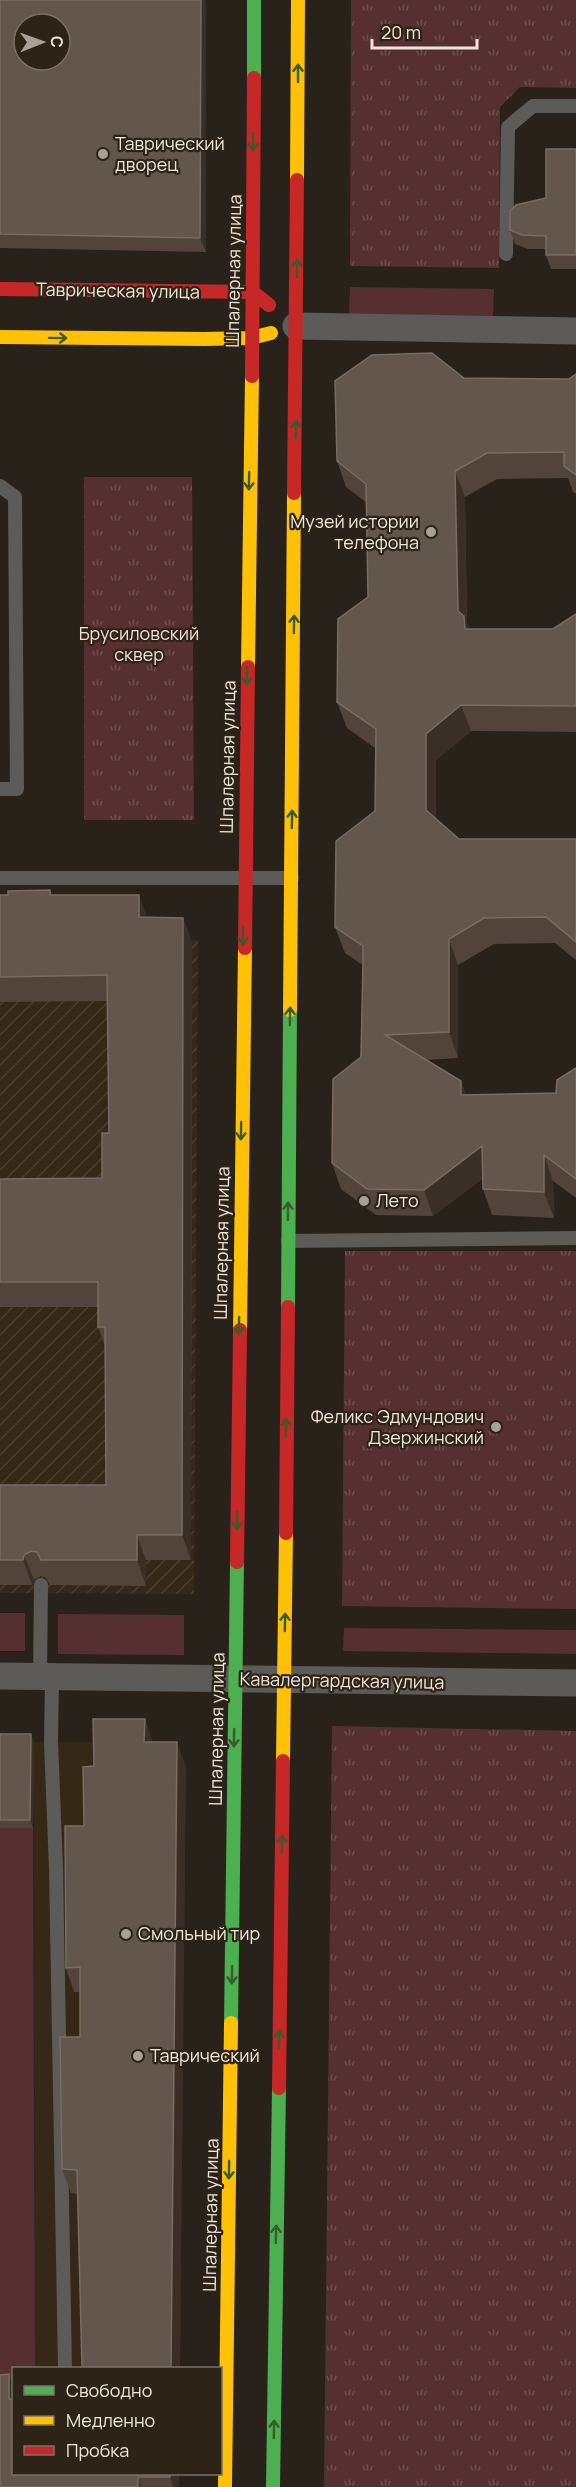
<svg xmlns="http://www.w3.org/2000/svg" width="576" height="2487" viewBox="0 0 576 2487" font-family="Manrope,sans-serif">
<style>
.built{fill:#352817}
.industrial{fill:url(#industrial-furrows)}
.green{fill:#563030}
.park{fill:url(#park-tufts)}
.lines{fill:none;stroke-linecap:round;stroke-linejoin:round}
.lane{stroke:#5c5b57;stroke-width:14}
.street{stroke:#5c5b57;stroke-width:27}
.fast{stroke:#4caf50;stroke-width:14}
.slow{stroke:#ffc107;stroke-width:14}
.jam{stroke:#c62828;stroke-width:14}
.wall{fill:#52443b}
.shaded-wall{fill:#3a2f27}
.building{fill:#62564d;stroke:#786c63;stroke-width:1.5;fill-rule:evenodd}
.oneway{stroke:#395b2d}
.poi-dot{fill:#a8a199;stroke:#2d2316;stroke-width:2}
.labels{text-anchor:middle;stroke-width:4.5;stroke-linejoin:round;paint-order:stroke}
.poi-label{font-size:18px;fill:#ede6dd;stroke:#2d2316;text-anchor:start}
.street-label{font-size:18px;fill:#ede6dd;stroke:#2d2316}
.park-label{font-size:18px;fill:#f3dddd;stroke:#2d2316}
</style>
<defs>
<pattern id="industrial-furrows" width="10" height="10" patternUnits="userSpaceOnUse" patternTransform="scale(1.5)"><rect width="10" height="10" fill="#352817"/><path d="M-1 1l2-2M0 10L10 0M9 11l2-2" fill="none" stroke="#493d2d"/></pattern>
<pattern id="park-tufts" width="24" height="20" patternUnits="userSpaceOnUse" patternTransform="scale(1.5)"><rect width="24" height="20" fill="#563030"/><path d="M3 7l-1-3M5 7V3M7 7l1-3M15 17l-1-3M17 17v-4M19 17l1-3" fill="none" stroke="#6f4e4e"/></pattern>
</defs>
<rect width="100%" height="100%" fill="#28221b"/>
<path class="built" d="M 34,1742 L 153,1743 L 186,1766 L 180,2368 L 35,2368 Z"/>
<path class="industrial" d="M 0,918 L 150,941 L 198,940 L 194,1594 L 0,1593 Z"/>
<path class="green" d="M 350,287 L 494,289 L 493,316 L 349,314 Z
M 0,1613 L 25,1613 L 25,1651 L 0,1651 Z
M 58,1614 L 184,1615 L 184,1655 L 58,1654 Z
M 344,1628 L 576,1630 L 576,1654 L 343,1651 Z
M 0,1828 L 33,1828 L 35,2368 L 14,2368 L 13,2380 L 0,2380 Z"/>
<path class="park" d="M 351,0 L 576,0 L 576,88 L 520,87 L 500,107 L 499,268 L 350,266 Z
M 84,477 L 192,477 L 194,820 L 84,820 Z
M 345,1251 L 576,1251 L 576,1609 L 342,1606 Z
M 332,1726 L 576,1731 L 576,2487 L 324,2487 Z"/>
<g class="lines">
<path class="lane" d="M 506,254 L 508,127 L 533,106 L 576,106
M 0,486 L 15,497 L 17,789 L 0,789
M 0,878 L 292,878
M 288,1241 L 576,1238
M 40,1677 L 41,1585
M 52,1677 L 51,1742 L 56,1869 L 65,2368"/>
<path class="street" d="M 296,326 L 576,331
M 0,1676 L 576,1683"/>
<path class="fast" d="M 254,78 L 254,0
M 288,1307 L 290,1010
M 231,2023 L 237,1562
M 273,2487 L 279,2088"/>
<path class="slow" d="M 297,180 L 298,0
M 0,337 L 204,339 L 251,338 L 271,333
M 248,667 L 252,376
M 290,1010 L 294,493
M 240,1330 L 245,948
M 283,1761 L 286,1533
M 225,2487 L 231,2023"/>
<path class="jam" d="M 0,289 L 253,292 L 269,305
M 252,376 L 254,78
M 294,493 L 297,180
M 245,948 L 248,667
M 286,1533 L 288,1307
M 237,1562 L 240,1330
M 279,2088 L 283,1761"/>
</g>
<path class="wall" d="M 0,0 L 205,0 L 206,3 L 206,252 L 0,248 Z
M 576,149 L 576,269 L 551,269 L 546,255 L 546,249 L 528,249 L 515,244 L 510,230 L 546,198 Z
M 576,374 L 576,494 L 573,492 L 568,478 L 497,479 L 465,497 L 467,623 L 469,629 L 553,629 L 576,614 L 576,732 L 471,731 L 436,760 L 436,819 L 459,839 L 576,839 L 576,960 L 555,943 L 494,944 L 458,965 L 458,1058 L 426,1060 L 461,1081 L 466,1095 L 556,1093 L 576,1068 L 576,1198 L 553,1181 L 554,1218 L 492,1215 L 483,1189 L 482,1179 L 433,1216 L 376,1215 L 341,1189 L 332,1163 L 361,1057 L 363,965 L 345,953 L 335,927 L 375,811 L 375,748 L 347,728 L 337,702 L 368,597 L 367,503 L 346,487 L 337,461 L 464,378 L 569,379 Z
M 50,890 L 52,895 L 147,917 L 183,918 L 192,943 L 191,1560 L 146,1560 L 146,1586 L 50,1585 L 46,1578 L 41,1576 L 34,1580 L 32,1585 L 0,1585 L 0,1485 L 106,1485 L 105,1346 L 98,1327 L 98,1307 L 0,1307 L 0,1179 L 102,1178 L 109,1133 L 107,1001 L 0,1002 L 0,895 L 8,895 Z
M 0,1734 L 34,1742 L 33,1828 L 0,1828 Z
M 153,1742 L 186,1766 L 78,2194 L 71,2193 L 62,2169 L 80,2037 L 80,1992 L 74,1992 L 66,1968 L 84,1826 L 94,1766 Z
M 9,2374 L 14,2388 L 14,2474 L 179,2474 L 179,2487 L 0,2487 Z"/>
<path class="shaded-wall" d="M 201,0 L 205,0 L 206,3 L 206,252 L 200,238 Z
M 455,471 L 465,497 L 467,623 L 474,642 L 467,636 L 458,611 Z
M 461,705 L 471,731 L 436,760 L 436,836 L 426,810 L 426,734 Z
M 139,895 L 148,920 L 139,917 Z
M 183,918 L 192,943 L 191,1560 L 182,1535 Z
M 449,939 L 458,965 L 458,1058 L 449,1032 Z
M 461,1081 L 470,1107 L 461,1095 Z
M 482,1146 L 491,1172 L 433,1216 L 424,1190 Z
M 544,1155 L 553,1181 L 554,1218 L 544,1192 Z
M 137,1535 L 146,1560 L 146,1586 L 137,1560 Z
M 24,1555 L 34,1580 L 32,1585 L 23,1560 Z
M 145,1719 L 153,1743 L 144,1742 Z
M 31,1734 L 34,1742 L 33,1828 L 30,1820 Z
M 177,1742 L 186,1766 L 180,2368 L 171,2368 Z
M 9,2374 L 14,2388 L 14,2411 L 9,2399 Z
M 170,2474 L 179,2474 L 179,2487 L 173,2487 L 170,2477 Z
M 138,2477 L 141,2487 L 138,2487 Z"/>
<path class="building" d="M 0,0 L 201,0 L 200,238 L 0,234 ZM 24,24 L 60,24 L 60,60 L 24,60 Z
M 546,149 L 576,149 L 576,255 L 546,255 L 546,236 L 522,235 L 510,230 L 510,211 L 516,205 L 546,198 Z
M 432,353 L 464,378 L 569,379 L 576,374 L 576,475 L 564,466 L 564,452 L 487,453 L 455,471 L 458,611 L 464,616 L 465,629 L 553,629 L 576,614 L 576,706 L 461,705 L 426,734 L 426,810 L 459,839 L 576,839 L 576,942 L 546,917 L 484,918 L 449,939 L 449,1032 L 385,1035 L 461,1081 L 461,1095 L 556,1093 L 557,1080 L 576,1068 L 576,1179 L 544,1155 L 544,1192 L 483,1189 L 482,1146 L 424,1190 L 367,1189 L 332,1163 L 333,1079 L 361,1057 L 363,961 L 363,946 L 335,927 L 336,841 L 375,811 L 376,729 L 337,702 L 338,619 L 368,597 L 366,484 L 337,461 L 335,381 L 372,355 Z
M 50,890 L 50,895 L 139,895 L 139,917 L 183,918 L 182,1535 L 137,1535 L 137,1560 L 41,1560 L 37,1552 L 31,1551 L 24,1555 L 23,1560 L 0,1560 L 0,1485 L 106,1485 L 105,1327 L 98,1327 L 98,1282 L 0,1282 L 0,1179 L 102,1178 L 102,1133 L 109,1133 L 107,975 L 0,977 L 0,895 L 8,895 L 8,891 Z
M 93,1719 L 145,1719 L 144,1742 L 177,1742 L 171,2368 L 82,2368 L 77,2170 L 62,2169 L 60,2037 L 80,2037 L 80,1967 L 66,1968 L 65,1826 L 84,1826 L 83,1767 L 94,1766 Z
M 0,1734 L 31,1734 L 30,1820 L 0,1820 Z
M 9,2374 L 9,2399 L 14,2399 L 14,2474 L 170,2474 L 170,2477 L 138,2477 L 138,2487 L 0,2487 L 0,2375 Z"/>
<defs><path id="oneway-shaft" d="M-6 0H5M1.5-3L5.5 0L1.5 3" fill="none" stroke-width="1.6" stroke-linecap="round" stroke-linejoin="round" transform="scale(1.5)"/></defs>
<g class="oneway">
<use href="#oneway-shaft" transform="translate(298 73) rotate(-90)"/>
<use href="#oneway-shaft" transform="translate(253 142) rotate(90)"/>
<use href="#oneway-shaft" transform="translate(297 268) rotate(-90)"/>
<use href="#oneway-shaft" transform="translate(58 338) rotate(1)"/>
<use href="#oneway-shaft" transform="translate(296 429) rotate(-89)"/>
<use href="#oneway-shaft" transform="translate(249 481) rotate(91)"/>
<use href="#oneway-shaft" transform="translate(294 624) rotate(-89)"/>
<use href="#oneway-shaft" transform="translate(247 676) rotate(91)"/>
<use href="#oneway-shaft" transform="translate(292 819) rotate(-89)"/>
<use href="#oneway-shaft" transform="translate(243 936) rotate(91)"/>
<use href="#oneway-shaft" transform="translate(290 1016) rotate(-89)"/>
<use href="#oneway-shaft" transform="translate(241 1131) rotate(91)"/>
<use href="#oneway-shaft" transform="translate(288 1211) rotate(-89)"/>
<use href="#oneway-shaft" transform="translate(239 1326) rotate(91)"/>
<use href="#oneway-shaft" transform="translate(286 1427) rotate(-89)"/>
<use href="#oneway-shaft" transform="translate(237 1521) rotate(91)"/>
<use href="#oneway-shaft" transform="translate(285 1622) rotate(-89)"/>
<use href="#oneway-shaft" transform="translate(234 1738) rotate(91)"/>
<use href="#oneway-shaft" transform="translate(282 1844) rotate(-89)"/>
<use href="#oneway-shaft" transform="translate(232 1975) rotate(91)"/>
<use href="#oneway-shaft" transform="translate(279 2039) rotate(-89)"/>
<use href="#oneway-shaft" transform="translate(229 2170) rotate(91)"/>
<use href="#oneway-shaft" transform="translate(276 2234) rotate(-89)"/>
<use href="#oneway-shaft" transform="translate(274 2429) rotate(-89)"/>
</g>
<g class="poi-dot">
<circle cx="103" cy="154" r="6"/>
<circle cx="431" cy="532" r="6"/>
<circle cx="364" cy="1201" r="6"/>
<circle cx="496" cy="1427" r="6"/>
<circle cx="126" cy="1934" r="6"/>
<circle cx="138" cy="2056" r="6"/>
</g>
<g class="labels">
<g class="poi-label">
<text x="115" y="150">Таврический<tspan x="115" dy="21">дворец</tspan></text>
<text x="419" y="528" text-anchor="end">Музей истории<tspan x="419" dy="21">телефона</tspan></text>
<text x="376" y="1207">Лето</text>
<text x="484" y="1423" text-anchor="end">Феликс Эдмундович<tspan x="484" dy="21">Дзержинский</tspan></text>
<text x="138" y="1940">Смольный тир</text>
<text x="150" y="2062">Таврический</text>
</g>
<g class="street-label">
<text transform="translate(234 271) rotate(-89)" y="6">Шпалерная улица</text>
<text transform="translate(118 291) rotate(1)" y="6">Таврическая улица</text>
<text transform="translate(228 757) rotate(-89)" y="6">Шпалерная улица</text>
<text transform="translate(222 1243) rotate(-89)" y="6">Шпалерная улица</text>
<text transform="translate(342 1681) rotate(1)" y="6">Кавалергардская улица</text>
<text transform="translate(217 1729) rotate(-89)" y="6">Шпалерная улица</text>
<text transform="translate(211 2215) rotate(-89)" y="6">Шпалерная улица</text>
</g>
<g class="park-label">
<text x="139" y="640">Брусиловский<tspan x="139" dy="21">сквер</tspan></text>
</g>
</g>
<rect x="12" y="2367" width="210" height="108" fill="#2d2316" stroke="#7a7166" stroke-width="1.5"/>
<rect x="24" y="2386" width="30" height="9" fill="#4caf50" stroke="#7a7166" stroke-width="1.5"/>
<text x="66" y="2397" font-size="18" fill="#ede6dd">Свободно</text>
<rect x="24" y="2416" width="30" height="9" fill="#ffc107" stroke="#7a7166" stroke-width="1.5"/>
<text x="66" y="2427" font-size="18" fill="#ede6dd">Медленно</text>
<rect x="24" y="2446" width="30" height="9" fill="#c62828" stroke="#7a7166" stroke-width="1.5"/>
<text x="66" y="2457" font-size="18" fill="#ede6dd">Пробка</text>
<g transform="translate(42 42) rotate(89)"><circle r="28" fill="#2d2316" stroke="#7a7166" stroke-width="1.5"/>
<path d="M0-4.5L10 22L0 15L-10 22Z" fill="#a8a199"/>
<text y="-9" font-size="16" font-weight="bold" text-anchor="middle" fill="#ede6dd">С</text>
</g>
<path d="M372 39v9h105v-9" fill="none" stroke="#ede6dd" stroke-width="3"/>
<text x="381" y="39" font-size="18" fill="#ede6dd" stroke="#2d2316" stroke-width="4.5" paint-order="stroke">20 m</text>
</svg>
